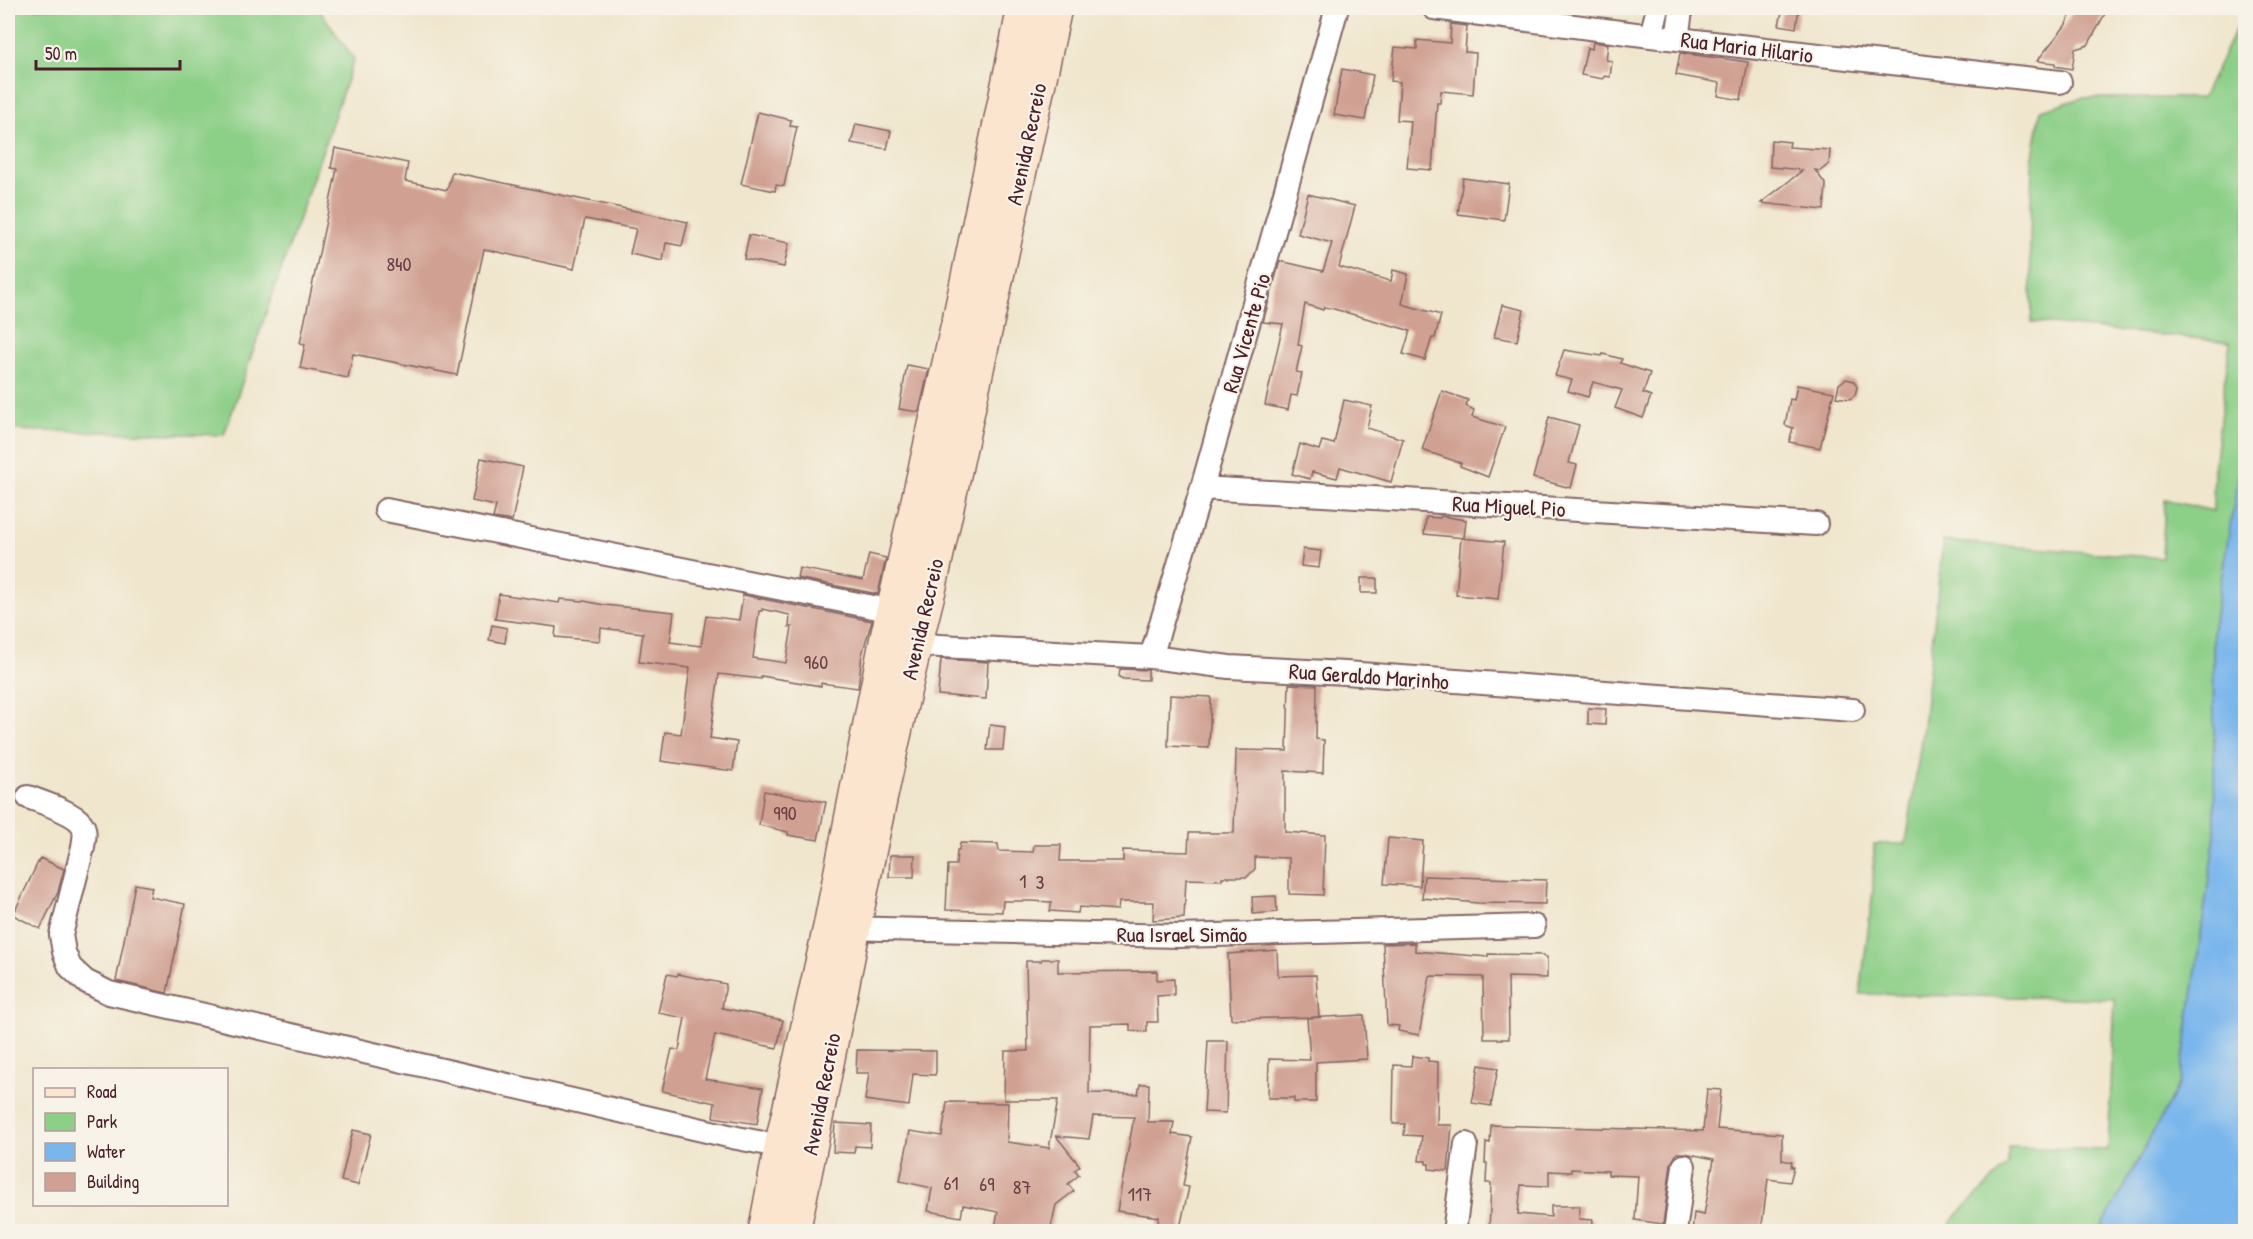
<svg xmlns="http://www.w3.org/2000/svg" width="2253" height="1239" viewBox="0 0 2253 1239" font-family="'Patrick Hand',sans-serif">
<style>
.green{fill:#8ccf87;stroke:#6b7759;stroke-width:1.5}
.water{fill:#79b6ec;stroke:#626a8c;stroke-width:1.5}
.building{fill:#d0a092;fill-rule:evenodd}
.lines{fill:none;stroke-linecap:round;stroke-linejoin:round}
.minor-casing{stroke:#846564;stroke-width:26}
.secondary-casing{stroke:#846564;stroke-width:36}
.minor{stroke:#fff;stroke-width:22}
.secondary{stroke:#fbe5cf;stroke-width:33}
.labels{text-anchor:middle;stroke-width:4.5;stroke-linejoin:round;paint-order:stroke}
.number-label{font-size:20px;fill:#6c3f45}
.street-label{font-size:22px;fill:#4a1f2b;stroke:#f7f3e8}
</style>
<rect width="100%" height="100%" fill="#f7f3e8"/>
<filter id="ink" filterUnits="userSpaceOnUse"><feTurbulence type="fractalNoise" baseFrequency=".0167" numOctaves="2"/><feDisplacementMap in="SourceGraphic" scale="12" xChannelSelector="R" yChannelSelector="G"/><feConvolveMatrix kernelMatrix="1 2 1 2 8 2 1 2 1" color-interpolation-filters="sRGB"/></filter>
<filter id="wash" filterUnits="userSpaceOnUse"><feTurbulence type="fractalNoise" baseFrequency=".008" numOctaves="4" result="noise"/><feDisplacementMap in="SourceGraphic" scale="24" xChannelSelector="R" yChannelSelector="G"/><feGaussianBlur stdDeviation="1.35" result="paint"/><feColorMatrix in="noise" values="0 0 0 0 0 0 0 0 0 0 0 0 0 0 0 0 0 1.4 0 .05"/><feComposite in="paint" operator="in"/></filter>
<g filter="url(#wash)">
<rect width="100%" height="100%" fill="#f0e6cd"/>
<path class="green" d="M 8,8 L 318,8 L 354,59 L 224,435 L 8,430 Z
M 2245,10 L 2246,438 L 2213,627 L 2215,836 L 2180,1082 L 2100,1231 L 1949,1231 L 1952,1220 L 2008,1165 L 2008,1147 L 2108,1150 L 2115,999 L 1860,994 L 1873,891 L 1874,844 L 1906,844 L 1923,727 L 1943,541 L 2162,558 L 2165,500 L 2213,511 L 2214,467 L 2230,342 L 2032,322 L 2030,243 L 2032,162 L 2041,110 L 2082,98 L 2202,98 Z"/>
<path class="water" d="M 2245,438 L 2245,1231 L 2100,1231 L 2180,1082 L 2215,836 L 2213,627 Z"/>
<g id="blocks">
<path class="building" d="M 1783,8 L 1799,8 L 1796,28 L 1779,25 Z
M 2074,8 L 2108,8 L 2088,45 L 2075,49 L 2072,69 L 2055,66 L 2055,63 L 2037,61 L 2065,26 Z
M 1451,24 L 1467,26 L 1465,52 L 1476,53 L 1473,94 L 1441,91 L 1440,103 L 1437,103 L 1432,170 L 1407,168 L 1411,121 L 1397,120 L 1400,82 L 1391,81 L 1395,47 L 1417,49 L 1417,40 L 1450,43 Z
M 1593,42 L 1608,44 L 1606,60 L 1612,61 L 1610,77 L 1604,76 L 1603,79 L 1581,75 L 1587,48 L 1592,49 Z
M 1680,53 L 1748,62 L 1741,100 L 1718,96 L 1720,83 L 1676,75 Z
M 1342,69 L 1373,75 L 1365,120 L 1334,115 Z
M 758,112 L 791,120 L 790,126 L 797,127 L 784,186 L 776,185 L 775,191 L 741,184 Z
M 856,124 L 891,131 L 887,149 L 851,143 Z
M 1771,140 L 1790,142 L 1789,147 L 1830,150 L 1829,164 L 1820,171 L 1815,170 L 1826,185 L 1824,210 L 1761,203 L 1803,170 L 1770,167 Z
M 335,148 L 408,163 L 405,181 L 447,190 L 452,172 L 688,222 L 682,246 L 666,243 L 663,261 L 630,254 L 636,229 L 585,219 L 574,269 L 484,249 L 457,375 L 353,354 L 348,378 L 300,368 L 305,344 L 300,343 L 337,169 L 331,168 Z
M 1463,178 L 1509,184 L 1504,220 L 1458,214 Z
M 1308,194 L 1355,206 L 1339,267 L 1391,281 L 1393,270 L 1408,274 L 1402,304 L 1441,315 L 1435,338 L 1432,338 L 1425,360 L 1403,354 L 1410,331 L 1408,330 L 1334,309 L 1324,307 L 1323,310 L 1305,304 L 1298,345 L 1302,346 L 1296,372 L 1302,373 L 1297,396 L 1291,395 L 1288,410 L 1265,405 L 1283,324 L 1263,322 L 1280,261 L 1323,271 L 1332,243 L 1298,234 Z
M 749,235 L 789,243 L 784,267 L 744,259 Z
M 1502,305 L 1524,310 L 1517,341 L 1494,337 Z
M 1564,350 L 1602,356 L 1603,354 L 1622,359 L 1620,363 L 1650,373 L 1643,393 L 1651,396 L 1643,418 L 1615,408 L 1622,390 L 1593,382 L 1588,397 L 1568,391 L 1572,380 L 1555,376 Z
M 907,365 L 929,369 L 919,412 L 899,409 Z
M 1846,379 L 1854,381 L 1857,387 L 1855,395 L 1850,399 L 1836,397 L 1839,384 Z
M 1797,385 L 1834,392 L 1820,448 L 1789,442 L 1793,428 L 1785,425 L 1790,399 L 1794,400 Z
M 1442,391 L 1468,400 L 1466,406 L 1474,410 L 1472,417 L 1505,427 L 1488,477 L 1460,466 L 1461,463 L 1422,450 Z
M 1344,400 L 1372,406 L 1367,428 L 1403,439 L 1391,482 L 1340,467 L 1337,478 L 1312,472 L 1310,479 L 1292,474 L 1300,444 L 1319,450 L 1322,441 L 1334,444 Z
M 1549,417 L 1579,425 L 1569,463 L 1577,465 L 1571,488 L 1533,478 Z
M 481,458 L 523,467 L 512,521 L 493,518 L 496,506 L 472,501 Z
M 1441,516 L 1466,520 L 1464,538 L 1424,534 L 1426,517 L 1440,518 Z
M 1461,538 L 1504,542 L 1498,599 L 1456,595 Z
M 1303,549 L 1321,551 L 1319,568 L 1301,566 Z
M 869,554 L 886,558 L 878,594 L 797,578 L 799,568 L 863,580 Z
M 1361,578 L 1377,578 L 1377,593 L 1361,593 Z
M 499,594 L 559,603 L 560,599 L 584,601 L 604,605 L 674,612 L 670,642 L 701,646 L 706,616 L 739,620 L 743,595 L 872,621 L 862,654 L 858,688 L 821,683 L 821,686 L 761,676 L 761,679 L 719,674 L 710,738 L 737,742 L 733,771 L 661,761 L 665,732 L 681,734 L 690,668 L 639,662 L 643,633 L 601,628 L 600,641 L 555,637 L 556,627 L 495,619 ZM 762,609 L 790,615 L 789,627 L 792,627 L 786,663 L 753,658 L 759,611 L 762,611 Z
M 492,625 L 507,628 L 505,643 L 489,640 Z
M 941,659 L 988,662 L 986,699 L 938,695 Z
M 1120,669 L 1148,670 L 1148,680 L 1123,679 L 1119,677 Z
M 1289,684 L 1317,685 L 1316,739 L 1324,740 L 1323,773 L 1285,771 L 1285,832 L 1325,835 L 1323,895 L 1289,894 L 1289,858 L 1255,857 L 1255,869 L 1247,877 L 1222,877 L 1222,880 L 1186,879 L 1184,918 L 1153,920 L 1154,902 L 1119,902 L 1118,910 L 1079,907 L 1078,913 L 1050,911 L 1052,902 L 1031,901 L 1003,901 L 1002,912 L 946,910 L 948,865 L 956,865 L 957,850 L 959,850 L 960,843 L 998,844 L 999,851 L 1033,852 L 1034,845 L 1061,845 L 1060,861 L 1123,861 L 1123,850 L 1188,852 L 1189,833 L 1234,833 L 1236,750 L 1287,751 Z
M 1170,695 L 1211,697 L 1209,748 L 1168,746 Z
M 1588,708 L 1606,709 L 1605,725 L 1588,724 Z
M 990,725 L 1005,727 L 1003,750 L 987,750 Z
M 764,791 L 826,802 L 818,840 L 788,835 L 788,832 L 759,825 Z
M 1388,838 L 1423,841 L 1420,886 L 1384,884 Z
M 890,855 L 915,855 L 914,877 L 889,877 Z
M 40,858 L 64,869 L 58,892 L 40,929 L 13,915 Z
M 1424,876 L 1546,880 L 1545,904 L 1478,903 L 1422,898 Z
M 135,884 L 152,887 L 150,897 L 185,904 L 167,993 L 116,981 Z
M 1276,896 L 1277,912 L 1253,914 L 1252,897 Z
M 1415,943 L 1415,951 L 1488,957 L 1488,954 L 1544,955 L 1544,957 L 1547,957 L 1547,978 L 1508,977 L 1509,1039 L 1484,1039 L 1483,977 L 1430,976 L 1419,1035 L 1398,1031 L 1399,1026 L 1387,1025 L 1383,944 Z
M 1277,950 L 1278,976 L 1316,975 L 1319,1017 L 1231,1019 L 1228,954 Z
M 1042,959 L 1058,959 L 1058,972 L 1157,971 L 1157,980 L 1174,979 L 1174,995 L 1157,996 L 1158,1022 L 1147,1022 L 1147,1032 L 1130,1031 L 1130,1024 L 1090,1025 L 1089,1093 L 1138,1094 L 1140,1084 L 1149,1084 L 1148,1122 L 1174,1122 L 1172,1134 L 1192,1137 L 1183,1186 L 1189,1187 L 1179,1232 L 1156,1232 L 1159,1217 L 1117,1211 L 1134,1117 L 1093,1116 L 1089,1139 L 1056,1136 L 1080,1166 L 1075,1170 L 1079,1175 L 1068,1184 L 1074,1191 L 1056,1205 L 1050,1232 L 994,1232 L 998,1212 L 963,1205 L 961,1217 L 928,1211 L 932,1188 L 900,1181 L 910,1131 L 942,1136 L 947,1102 L 1008,1103 L 1007,1142 L 1049,1148 L 1058,1100 L 1004,1100 L 1005,1051 L 1028,1051 L 1026,961 L 1041,961 Z
M 667,974 L 677,976 L 678,974 L 726,984 L 722,1008 L 783,1020 L 777,1048 L 715,1035 L 705,1079 L 763,1088 L 757,1124 L 713,1117 L 715,1103 L 662,1091 L 672,1049 L 679,1050 L 685,1018 L 658,1013 Z
M 1364,1015 L 1367,1059 L 1316,1062 L 1316,1102 L 1294,1102 L 1294,1098 L 1268,1098 L 1269,1059 L 1310,1060 L 1307,1018 Z
M 1208,1041 L 1228,1041 L 1226,1113 L 1204,1112 Z
M 857,1050 L 936,1051 L 936,1072 L 935,1075 L 913,1074 L 909,1106 L 865,1100 L 869,1073 L 856,1073 Z
M 1412,1056 L 1428,1058 L 1428,1061 L 1438,1062 L 1437,1125 L 1452,1125 L 1448,1171 L 1429,1169 L 1429,1164 L 1426,1164 L 1426,1161 L 1419,1161 L 1422,1136 L 1404,1135 L 1405,1124 L 1393,1124 L 1394,1065 L 1411,1066 Z
M 1479,1065 L 1498,1068 L 1491,1106 L 1472,1103 Z
M 1707,1089 L 1721,1090 L 1717,1129 L 1782,1134 L 1782,1160 L 1792,1162 L 1791,1167 L 1794,1167 L 1790,1182 L 1768,1179 L 1761,1232 L 1692,1232 L 1694,1213 L 1704,1215 L 1714,1159 L 1685,1153 L 1677,1153 L 1671,1164 L 1663,1224 L 1635,1220 L 1638,1176 L 1608,1175 L 1608,1171 L 1571,1169 L 1571,1172 L 1549,1171 L 1549,1186 L 1521,1185 L 1518,1214 L 1551,1217 L 1551,1206 L 1580,1206 L 1579,1219 L 1593,1220 L 1592,1232 L 1489,1232 L 1491,1183 L 1486,1183 L 1487,1163 L 1485,1163 L 1486,1142 L 1490,1143 L 1491,1125 L 1703,1131 Z
M 835,1123 L 871,1125 L 870,1147 L 855,1146 L 854,1153 L 833,1152 Z
M 353,1130 L 371,1134 L 358,1185 L 341,1181 Z"/>
</g>
</g>
<g filter="url(#ink)">
<use href="#blocks" fill-opacity="0" stroke="#846564" stroke-width="1.5"/>
<g class="lines">
<defs>
<path id="minor" d="M 1434,8 L 1651,36 L 2060,82
M 1651,36 L 1658,8
M 1677,39 L 1681,11
M 1202,488 L 1816,524
M 386,510 L 893,611
M 903,644 L 1151,657 L 1229,667 L 1346,673 L 1853,710
M 1151,657 L 1202,488 L 1337,8
M 28,797 C 41,802 73,812 81,823 C 87,830 84,839 83,847 L 61,935 L 64,952 L 70,967 L 85,981 L 109,993 L 737,1138 L 794,1149
M 841,928 L 1178,936 L 1534,926
M 1454,1232 L 1466,1144
M 1675,1232 L 1684,1166"/>
<path id="secondary" d="M 765,1232 L 781,1147 L 830,927 L 886,642 L 962,306 L 1024,8
M 793,1232 C 838,1016 875,799 930,586 L 1055,8"/>
</defs>
<use href="#minor" class="minor-casing"/>
<use href="#secondary" class="secondary-casing"/>
<use href="#minor" class="minor"/>
<use href="#secondary" class="secondary"/>
</g>
</g>
<g class="labels">
<g class="number-label">
<text x="399" y="271">840</text>
<text x="816" y="669">960</text>
<text x="785" y="820">990</text>
<text x="1023" y="888">1</text>
<text x="1040" y="889">3</text>
<text x="951" y="1190">61</text>
<text x="987" y="1191">69</text>
<text x="1022" y="1194">87</text>
<text x="1140" y="1201">117</text>
</g>
<g class="street-label">
<text transform="translate(1747 47) rotate(7)" y="8">Rua Maria Hilario</text>
<text transform="translate(1026 144) rotate(-78)" y="8">Avenida Recreio</text>
<text transform="translate(1246 333) rotate(-74)" y="8">Rua Vicente Pio</text>
<text transform="translate(1509 506) rotate(3)" y="8">Rua Miguel Pio</text>
<text transform="translate(922 619) rotate(-77)" y="8">Avenida Recreio</text>
<text transform="translate(1369 676) rotate(4)" y="8">Rua Geraldo Marinho</text>
<text x="1182" y="942">Rua Israel Simão</text>
<text transform="translate(821 1094) rotate(-79)" y="8">Avenida Recreio</text>
</g>
</g>
<rect width="2253" height="1239" fill="none" stroke="#f7f3e8" stroke-width="30"/>
<rect x="33" y="1068" width="195" height="138" fill="#f7f3e8" stroke="#b29e9c" stroke-width="1.5"/>
<rect x="45" y="1088" width="30" height="9" fill="#fbe5cf" stroke="#b29e9c" stroke-width="1.5"/>
<text x="87" y="1098" font-size="18" fill="#4a1f2b">Road</text>
<rect x="45" y="1113" width="30" height="18" fill="#8ccf87" stroke="#b29e9c" stroke-width="1.5"/>
<text x="87" y="1128" font-size="18" fill="#4a1f2b">Park</text>
<rect x="45" y="1143" width="30" height="18" fill="#79b6ec" stroke="#b29e9c" stroke-width="1.5"/>
<text x="87" y="1158" font-size="18" fill="#4a1f2b">Water</text>
<rect x="45" y="1173" width="30" height="18" fill="#d0a092" stroke="#b29e9c" stroke-width="1.5"/>
<text x="87" y="1188" font-size="18" fill="#4a1f2b">Building</text>
<path d="M36 60v9h144v-9" fill="none" stroke="#4a1f2b" stroke-width="3"/>
<text x="45" y="60" font-size="18" fill="#4a1f2b" stroke="#f7f3e8" stroke-width="4.5" paint-order="stroke">50 m</text>
</svg>
